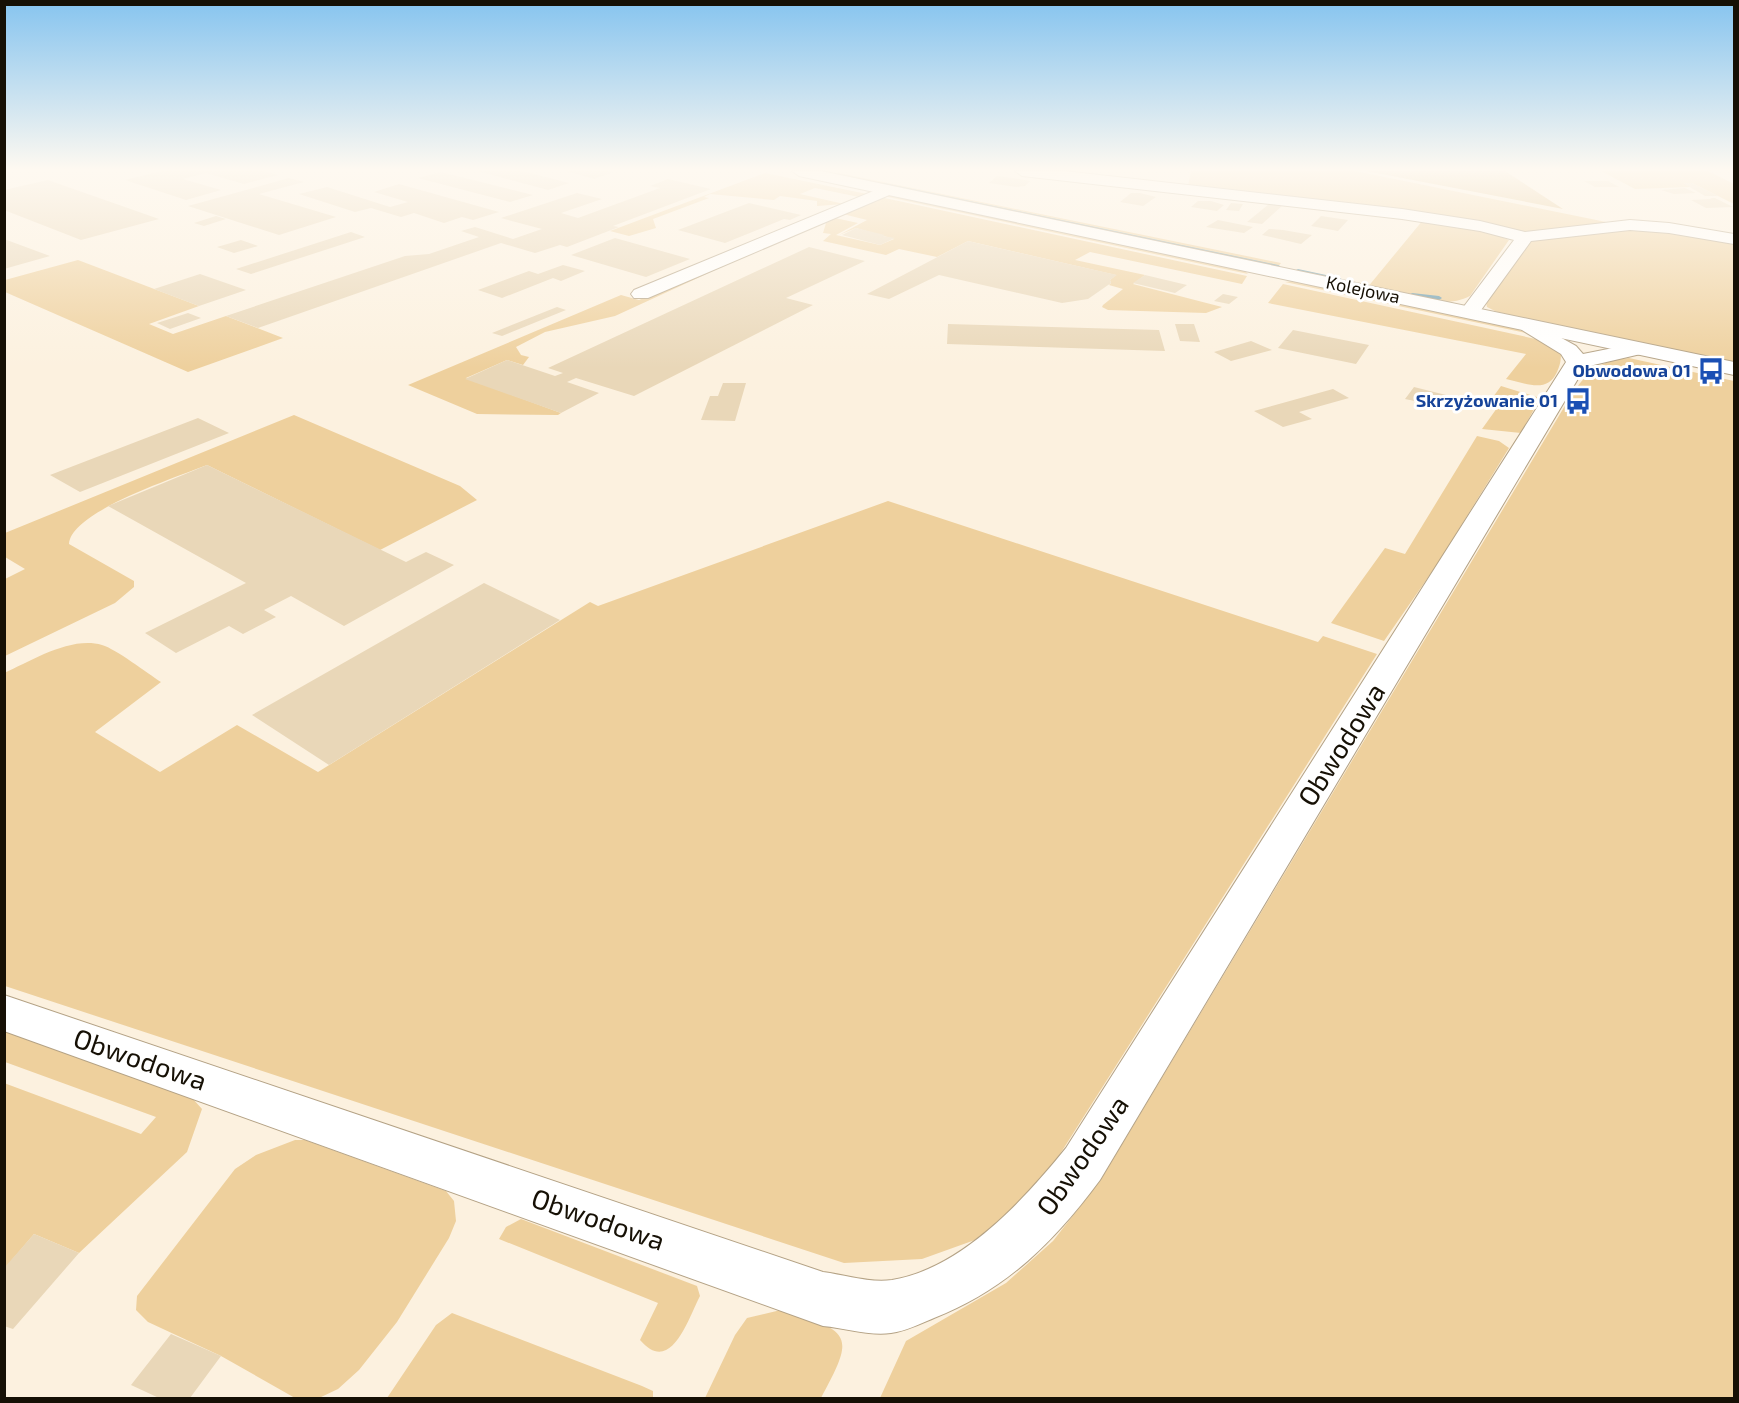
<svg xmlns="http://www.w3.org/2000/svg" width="1739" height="1403" viewBox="0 0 1739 1403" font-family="'Exo 2',sans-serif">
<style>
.green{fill:#eed09d}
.forest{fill:#debd84}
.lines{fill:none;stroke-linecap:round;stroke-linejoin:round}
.stream{fill:#6e9eb0;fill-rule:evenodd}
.building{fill:#e9d7b8}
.minor-casing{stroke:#b4a285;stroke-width:2}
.tertiary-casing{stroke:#b4a285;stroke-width:2}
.minor{fill:#fff;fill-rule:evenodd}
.tertiary{fill:#fff;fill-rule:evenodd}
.labels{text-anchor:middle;stroke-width:6;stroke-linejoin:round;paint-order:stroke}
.far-street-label{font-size:18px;fill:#161005;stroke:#fff}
.far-transit-label{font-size:18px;font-weight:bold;fill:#164399;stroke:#fff;text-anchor:end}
.near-street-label{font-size:27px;fill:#161005;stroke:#fff}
</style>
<rect width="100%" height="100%" fill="#fcf1df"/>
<path class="green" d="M 1191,171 L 1355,171 L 1611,223 L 1525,233 L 1188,186 Z
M 1601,171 L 1708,171 L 1734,184 L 1734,204 L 1692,183 L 1684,183 L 1691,187 L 1635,189 Z
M 765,173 L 867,194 L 859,197 L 815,188 L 800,194 L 844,204 L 817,206 L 817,201 L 780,196 L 774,200 L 710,194 L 704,197 L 709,198 L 653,219 L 656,228 L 629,236 L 610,231 Z
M 839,173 L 1281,263 L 1276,269 L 835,175 Z
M 892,195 L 1244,270 L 1248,274 L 883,196 Z
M 880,197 L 1247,276 L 1242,284 L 1090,252 L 1075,260 L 1145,275 L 1133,284 L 1222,307 L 1206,313 L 1108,310 L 1102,307 L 1103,305 L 1123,289 L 1109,285 L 1111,283 L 1110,280 L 1116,275 L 968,241 L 937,257 L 899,249 L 886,255 L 823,241 L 831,234 L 823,233 L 826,223 L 835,218 L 858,223 L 836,235 L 880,245 L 894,239 L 856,228 L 839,235 L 867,220 L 843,214 Z
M 1423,220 L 1478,228 L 1509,240 L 1470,296 C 1442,311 1397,294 1367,288 Z
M 1628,228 L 1700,235 L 1734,241 L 1734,364 L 1501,314 L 1487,307 L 1486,302 L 1528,243 L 1546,236 Z
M 787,237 L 615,316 L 545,332 L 516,347 L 521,355 L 529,357 L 523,365 L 507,360 L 466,378 L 561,413 L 558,415 L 477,414 L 408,385 L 621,295 L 639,300 Z
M 78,260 L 199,306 L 149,324 L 173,334 L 226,316 L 283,338 L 188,372 L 5,292 L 5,280 Z
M 1293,281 L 1507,326 L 1531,334 L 1285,282 Z
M 1283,284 L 1545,341 L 1561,353 C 1561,361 1560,365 1557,372 C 1547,394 1526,383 1506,379 L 1526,354 L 1268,303 Z
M 1629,358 L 1734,381 L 1734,1398 L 880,1398 L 906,1341 L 1006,1283 L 1053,1241 L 1100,1181 L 1569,399 C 1586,373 1597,361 1629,358 Z
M 1501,386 L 1537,397 L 1539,400 L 1521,433 L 1482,429 L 1497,408 L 1488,404 Z
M 294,415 L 460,486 L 477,500 L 380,550 L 207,465 C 178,477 71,511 69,544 L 134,581 L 134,587 L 115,603 L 5,656 L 5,579 L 25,569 L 5,557 L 5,533 Z
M 1477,436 L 1499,441 L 1509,448 L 1438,563 L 1384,641 L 1331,623 L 1385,548 L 1405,554 Z
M 888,501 L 1318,642 L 1323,636 L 1377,654 L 1041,1184 L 986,1236 L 922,1259 L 844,1263 L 5,986 L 4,673 C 32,661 70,636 102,645 C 116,649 147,673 161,682 L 95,732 L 160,772 L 237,725 L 318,772 L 590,602 L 598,606 Z
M 5,1031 L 179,1092 L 193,1099 L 202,1109 L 187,1152 L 79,1253 L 34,1234 L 5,1268 L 4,1083 L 141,1134 L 156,1117 L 5,1062 Z
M 295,1140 L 305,1140 L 446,1191 L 454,1201 L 456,1221 L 449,1238 L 397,1322 L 359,1370 L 338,1389 L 319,1398 L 295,1398 L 221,1356 L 148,1322 L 136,1310 L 137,1296 L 235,1169 L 256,1155 Z
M 521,1219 L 697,1286 L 700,1296 C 688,1319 671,1376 640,1340 L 658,1303 L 499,1239 L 506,1227 Z
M 785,1309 C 852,1333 855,1335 821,1398 L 705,1398 L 735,1335 L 747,1318 Z
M 452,1313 L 642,1386 L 653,1391 L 653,1398 L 387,1398 L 436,1325 Z"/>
<path class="forest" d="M 1366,171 L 1505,171 L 1563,209 Z"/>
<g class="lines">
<path class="stream" d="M 884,183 L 1278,265 L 1280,266 L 1278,267 L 883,185 Z
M 1298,269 L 1340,278 L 1343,280 L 1340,282 L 1296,272 L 1296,270 Z
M 1412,293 L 1439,296 L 1442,298 L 1439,300 L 1410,296 L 1409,295 Z"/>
</g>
<path class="building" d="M 161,171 L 263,171 L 278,175 L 244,184 L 206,173 L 183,179 L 221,190 L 186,200 L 125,180 Z
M 477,171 L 522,171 L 569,183 L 548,190 Z
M 566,171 L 610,171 L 614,172 L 594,179 Z
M 441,172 L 533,195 L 510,202 L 418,178 Z
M 997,176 L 1019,179 L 1030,181 L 1025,186 L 1016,187 L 989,183 Z
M 289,178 L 304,182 L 259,194 L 336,217 L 279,235 L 188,206 Z
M 668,179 L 711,189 L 613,226 L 619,227 L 567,247 L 560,245 L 535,253 L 501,243 L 258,328 L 226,316 L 405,256 L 429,254 L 479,237 L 461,231 L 475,227 L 513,239 L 542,229 L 501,218 L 577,193 L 602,199 L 561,213 L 578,218 L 660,188 L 650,186 Z
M 48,180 L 159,219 L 81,240 L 4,210 L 4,190 Z
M 1584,181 L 1608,181 L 1619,187 L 1595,187 Z
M 1683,183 L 1692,183 L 1718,196 L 1705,196 Z
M 399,184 L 499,212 L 473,220 L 462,217 L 444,223 L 414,213 L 401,217 L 371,208 L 355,212 L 299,194 L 327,187 L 390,207 L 408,202 L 374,192 Z
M 1685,188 L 1696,193 L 1674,194 L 1661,190 Z
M 1131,193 L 1140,193 L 1156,197 L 1143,206 L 1120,202 Z
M 1710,198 L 1715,198 L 1733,207 L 1706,208 L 1691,200 L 1712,199 Z
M 1198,201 L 1211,201 L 1224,205 L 1217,211 L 1191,207 Z
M 749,203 L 801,215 L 790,220 L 784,219 L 725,243 L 678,230 Z
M 1231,203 L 1243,204 L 1239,211 L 1226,210 Z
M 1269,204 L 1282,206 L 1262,224 L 1247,222 Z
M 216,216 L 226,219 L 204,226 L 194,223 Z
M 1321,216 L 1348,220 L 1338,231 L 1311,226 Z
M 1218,220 L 1253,227 L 1244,233 L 1206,227 Z
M 856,228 L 885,235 L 883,236 L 895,238 L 880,245 L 842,235 Z
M 1269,229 L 1283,230 L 1312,235 L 1301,244 L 1262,235 Z
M 351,232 L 365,237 L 251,274 L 236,269 Z
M 615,238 L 690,259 L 646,277 L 571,255 Z
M 4,239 L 50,256 L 4,269 Z
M 241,240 L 258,246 L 234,253 L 217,247 Z
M 968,241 L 985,245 L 1117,275 L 1110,280 L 1111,283 L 1088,299 L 1062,303 L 939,275 L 889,299 L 867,294 Z
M 809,247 L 865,261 L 786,298 L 813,305 L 634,396 L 576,378 L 567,382 L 599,393 L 561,413 L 465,379 L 507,360 L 555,376 L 563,373 L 548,368 Z
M 563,265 L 585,271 L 561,281 L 553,278 L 502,298 L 478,290 L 529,271 L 538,274 Z
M 200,274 L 246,290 L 199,306 L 154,289 Z
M 1145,275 L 1187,285 L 1175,293 L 1133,283 Z
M 1223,294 L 1238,297 L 1229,304 L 1214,301 Z
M 557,307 L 566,310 L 502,336 L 492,333 Z
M 188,313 L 201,318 L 170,329 L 157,323 Z
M 948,324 L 1159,330 L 1165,351 L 947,344 Z
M 1175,324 L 1194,324 L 1200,342 L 1180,341 Z
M 1293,330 L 1369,345 L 1356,364 L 1278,348 Z
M 1251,341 L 1272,350 L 1231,361 L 1214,352 Z
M 723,383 L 746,383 L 735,421 L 701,420 L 710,396 L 718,396 Z
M 1414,387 L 1446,395 L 1438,406 L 1405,399 Z
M 1333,389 L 1349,398 L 1299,412 L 1312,419 L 1283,427 L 1254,411 Z
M 198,418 L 229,433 L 80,492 L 50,475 Z
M 207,465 L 406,562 L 426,552 L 454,565 L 344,626 L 291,596 L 264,610 L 276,617 L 243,634 L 229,626 L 176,653 L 145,633 L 246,583 L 108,506 Z
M 484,583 L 560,620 L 329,765 L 252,715 Z
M 34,1234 L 79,1253 L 13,1329 L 4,1326 L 4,1268 Z
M 171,1334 L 221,1356 L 190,1398 L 159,1398 L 131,1385 Z"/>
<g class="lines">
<defs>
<path id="minor" d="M 1015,171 L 1064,171 L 1402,209 L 1480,221 L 1525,232 L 1630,220 L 1669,223 L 1734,234 L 1734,244 L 1669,233 L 1630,230 L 1531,241 L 1476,317 L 1462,317 L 1459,313 L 1514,240 L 1480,231 L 1402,219 L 1022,176 Z
M 888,185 L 896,190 L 894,193 L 648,298 L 634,298 L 631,294 L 634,290 Z
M 1529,320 L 1576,346 L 1583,354 L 1638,343 L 1645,345 L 1649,349 L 1645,353 L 1585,367 L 1100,1180 C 1055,1241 1006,1290 934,1318 C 920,1324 906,1331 891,1333 C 869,1336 845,1328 823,1326 L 4,1031 L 4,995 L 823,1272 C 845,1275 869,1283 892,1280 C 961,1269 1024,1200 1066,1148 L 1566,362 L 1561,354 L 1522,330 L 1519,326 L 1522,322 Z"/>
<path id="tertiary" d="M 792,171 L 821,171 L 1734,362 L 1734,375 L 799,176 Z"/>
</defs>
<use href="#minor" class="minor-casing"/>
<use href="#tertiary" class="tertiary-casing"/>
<use href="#minor" class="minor"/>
<use href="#tertiary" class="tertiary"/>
</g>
<linearGradient id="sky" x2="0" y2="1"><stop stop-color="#86c4ef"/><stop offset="0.46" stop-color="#fef9f1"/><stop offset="1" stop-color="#fef9f1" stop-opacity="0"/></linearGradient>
<rect width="1739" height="368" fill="url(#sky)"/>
<defs>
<symbol id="bus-bare" viewBox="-9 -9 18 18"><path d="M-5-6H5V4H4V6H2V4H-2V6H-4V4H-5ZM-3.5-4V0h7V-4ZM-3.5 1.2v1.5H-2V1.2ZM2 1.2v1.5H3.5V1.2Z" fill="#1a4fb4" stroke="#fff" stroke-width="2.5" paint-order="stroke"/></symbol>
</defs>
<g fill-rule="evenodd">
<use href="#bus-bare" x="1692" y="352" width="38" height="38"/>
<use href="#bus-bare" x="1559" y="382" width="38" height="38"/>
</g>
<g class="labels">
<g class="far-street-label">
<text transform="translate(1363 290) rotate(12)" y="6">Kolejowa</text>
</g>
<g class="far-transit-label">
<text x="1691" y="377">Obwodowa 01</text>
<text x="1558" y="407">Skrzyżowanie 01</text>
</g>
<g class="near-street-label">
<text transform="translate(1342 745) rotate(-58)" y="9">Obwodowa</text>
<text transform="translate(140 1060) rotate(19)" y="9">Obwodowa</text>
<text transform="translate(1083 1156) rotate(-55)" y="9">Obwodowa</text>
<text transform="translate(598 1220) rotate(19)" y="9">Obwodowa</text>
</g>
</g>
<rect width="1739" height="1403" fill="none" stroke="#161005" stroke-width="12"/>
</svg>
